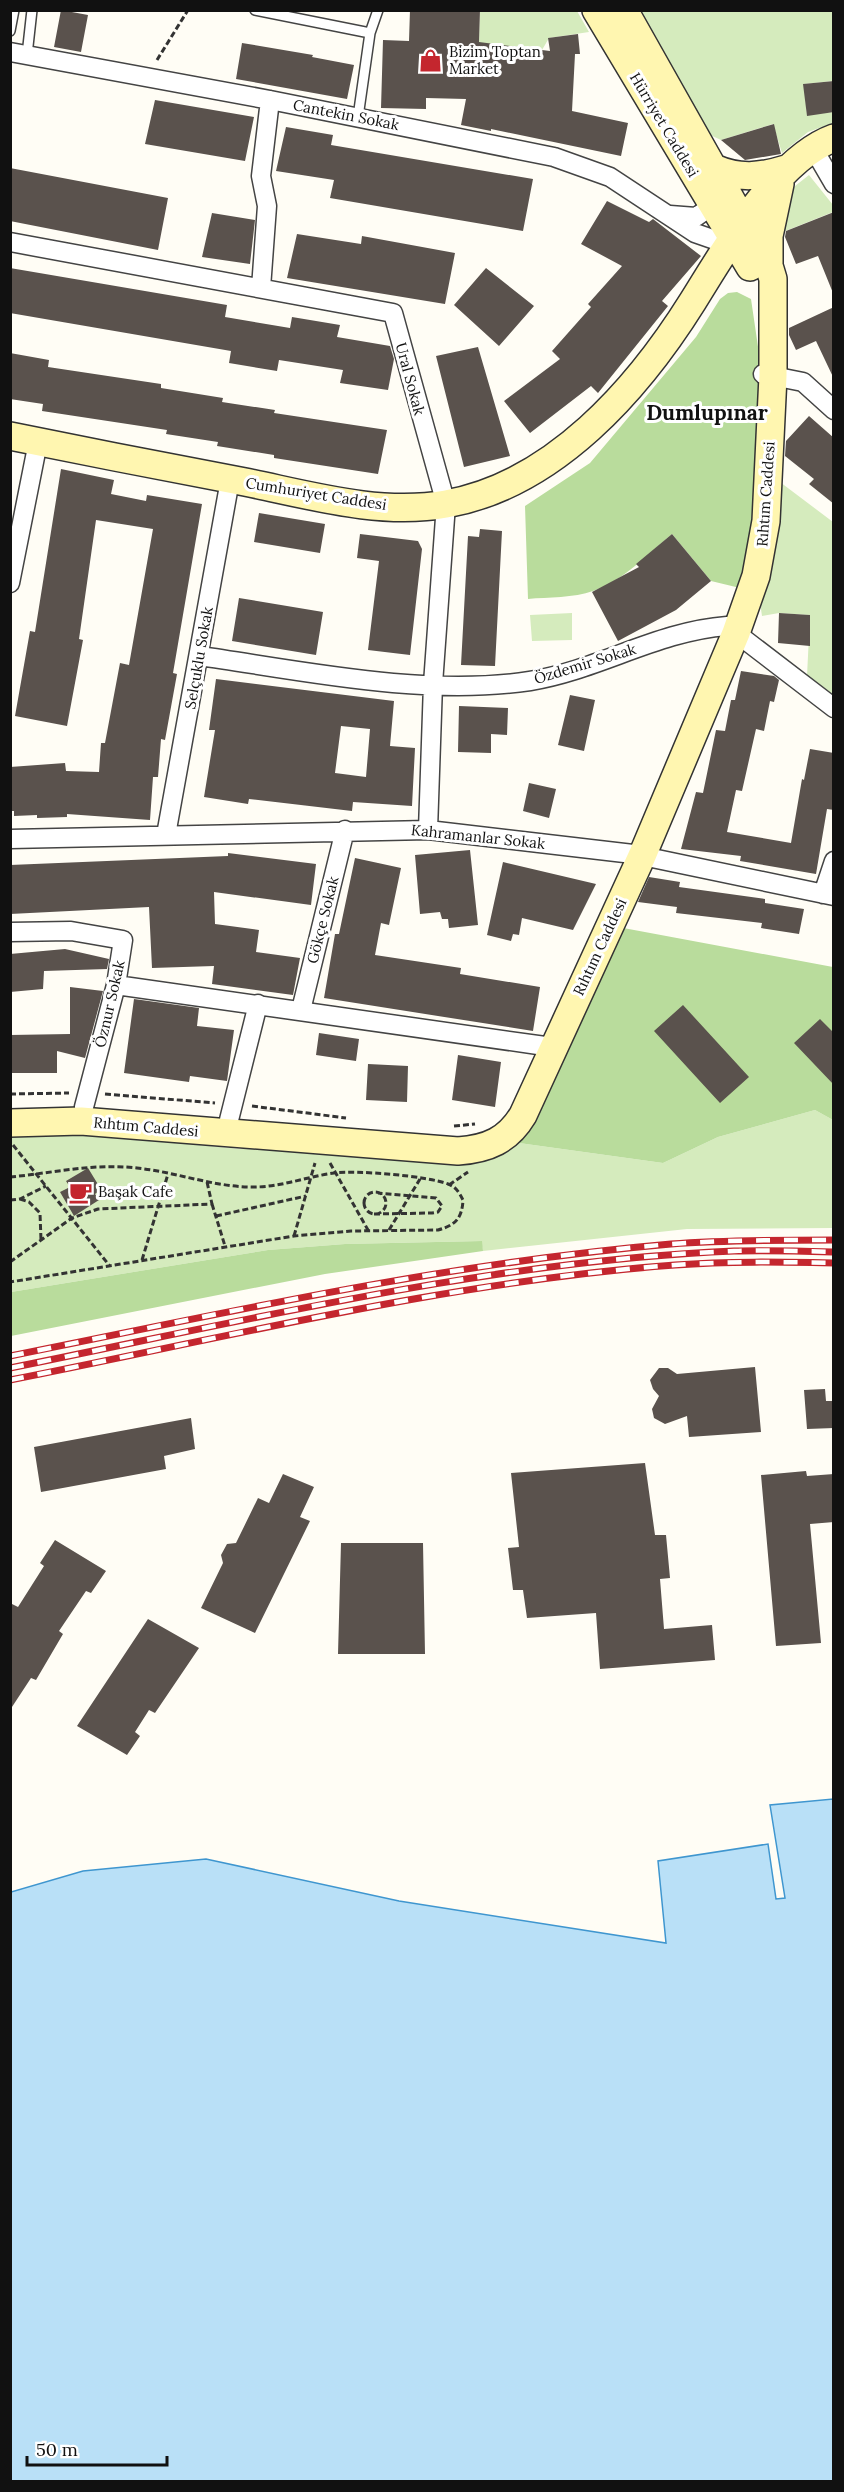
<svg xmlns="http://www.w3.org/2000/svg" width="844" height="2492" viewBox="0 0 844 2492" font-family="Lora,serif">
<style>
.green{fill:#d5ebbd}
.forest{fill:#b9dc9c}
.water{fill:#b9e0f7;stroke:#3f96cf;stroke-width:1.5}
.building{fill:#5a524d;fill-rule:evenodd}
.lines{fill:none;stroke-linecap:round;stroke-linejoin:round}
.lane-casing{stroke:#444;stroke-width:12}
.street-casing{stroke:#444;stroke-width:21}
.secondary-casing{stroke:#333;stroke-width:30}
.path{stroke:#333;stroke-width:3;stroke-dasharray:6 3;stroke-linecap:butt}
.lane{stroke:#fff;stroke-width:9}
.street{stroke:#fff;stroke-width:18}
.secondary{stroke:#fff6b0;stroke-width:27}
.rail-casing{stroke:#c4262e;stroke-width:7}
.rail{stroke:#fff;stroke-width:4.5;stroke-dasharray:14;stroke-linecap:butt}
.labels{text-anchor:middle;stroke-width:6;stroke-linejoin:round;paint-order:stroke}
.poi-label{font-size:15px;fill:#111;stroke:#fff;text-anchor:start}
.street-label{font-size:15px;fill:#111;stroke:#fff}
.district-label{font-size:21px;font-weight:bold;fill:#111;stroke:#fff}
</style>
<rect width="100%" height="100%" fill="#fffdf5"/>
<path class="green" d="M 480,11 L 577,11 L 589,32 L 549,38 L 542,50 L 479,43 Z
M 637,11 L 833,11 L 833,81 L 804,84 L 807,115 L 833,112 L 833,123 L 808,132 L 782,153 L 773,124 L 721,140 L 706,133 Z
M 809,175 L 833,205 L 833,212 L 783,232 L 790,190 Z
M 768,473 L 833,522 L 833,698 L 807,676 L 810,615 L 779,613 L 762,616 L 756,576 Z
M 572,613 L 572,640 L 532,641 L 530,615 Z
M 815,1110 L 833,1120 L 833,1228 L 687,1229 L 483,1251 L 481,1241 L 345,1244 L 268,1250 L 11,1292 L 11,1132 L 115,1137 L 241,1149 L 256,1144 L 474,1159 L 519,1143 L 663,1163 L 718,1137 Z"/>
<path class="forest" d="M 737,292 L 751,299 L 762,374 L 755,526 L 740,588 L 711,581 L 672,534 C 647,555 624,580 593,591 C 574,598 548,597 528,599 L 525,506 L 590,463 L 696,337 L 720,299 L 728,293 Z
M 618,927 L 833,967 L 833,1120 L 815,1110 L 718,1137 L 663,1163 L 519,1143 Z
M 482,1241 L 483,1251 L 325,1274 L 11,1336 L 11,1292 L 268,1250 L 345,1244 Z"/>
<path class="water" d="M 833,1799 L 833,2481 L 11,2481 L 11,1892 L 83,1871 L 206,1859 L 399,1901 L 666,1943 L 658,1861 L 768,1844 L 776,1899 L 785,1898 L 770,1805 Z"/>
<path class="building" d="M 61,10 L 88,15 L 81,52 L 54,47 Z
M 410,10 L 480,10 L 479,42 L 550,51 L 548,38 L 578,34 L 580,54 L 575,54 L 572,111 L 628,123 L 621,156 L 491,129 L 491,131 L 461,125 L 466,99 L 426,98 L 426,109 L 381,108 L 383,40 L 409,41 Z
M 242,43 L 313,55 L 312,57 L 354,65 L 347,99 L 236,79 Z
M 834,81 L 834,112 L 807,116 L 803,84 Z
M 155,100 L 254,117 L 245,161 L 145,144 Z
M 774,124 L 781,154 L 745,160 L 721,140 Z
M 286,127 L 333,135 L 331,145 L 533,179 L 523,231 L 330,198 L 334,180 L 276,171 Z
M 10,168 L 168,198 L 158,250 L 10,221 Z
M 607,201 L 649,222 L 653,219 L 701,256 L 662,301 L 668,306 L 598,393 L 591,386 L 530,433 L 504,401 L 560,359 L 552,351 L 591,307 L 588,304 L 622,266 L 581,244 Z
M 834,212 L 834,293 L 833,293 L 818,256 L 796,264 L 785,237 L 786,231 Z
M 212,213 L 255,220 L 250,264 L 202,257 Z
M 297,234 L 361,244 L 362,236 L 455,253 L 445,304 L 287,278 Z
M 10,268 L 227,305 L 225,317 L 290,328 L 292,317 L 340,325 L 337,337 L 390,346 L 394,359 L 388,390 L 340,383 L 343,370 L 279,360 L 277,371 L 229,363 L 231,351 L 10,313 Z
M 486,268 L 534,306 L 499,346 L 454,305 Z
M 834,307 L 834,379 L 816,341 L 796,350 L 789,335 L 789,328 Z
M 478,347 L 510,456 L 464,467 L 436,356 Z
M 10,353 L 49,360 L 48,367 L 161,384 L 161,388 L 223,398 L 222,402 L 275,410 L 274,413 L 387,430 L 378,474 L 274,458 L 274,455 L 217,446 L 218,442 L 166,434 L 167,430 L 42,411 L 43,404 L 10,399 Z
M 809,416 L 834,438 L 834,504 L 809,484 L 814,479 L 785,456 L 786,441 Z
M 61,469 L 114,480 L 111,494 L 146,501 L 147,495 L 202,504 L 173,673 L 177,674 L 165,740 L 161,739 L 158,777 L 153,777 L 150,820 L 67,814 L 67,817 L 37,818 L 37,815 L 14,816 L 14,811 L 10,811 L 10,767 L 65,763 L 66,771 L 99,772 L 101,743 L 105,743 L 120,663 L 129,665 L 153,529 L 96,520 L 79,639 L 83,640 L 67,726 L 15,716 L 30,631 L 35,632 Z
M 259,513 L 325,524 L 320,553 L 254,542 Z
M 480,529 L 502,531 L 495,666 L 461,665 L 468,536 L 479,537 Z
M 360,534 L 418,541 L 422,549 L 410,655 L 368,650 L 379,561 L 357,558 Z
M 672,534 L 711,581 L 676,610 L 618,641 L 592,592 L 639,567 L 636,564 Z
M 239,598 L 323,612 L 316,655 L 232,641 Z
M 779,613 L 810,615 L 810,646 L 778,643 Z
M 741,671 L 774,676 L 779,680 L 774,702 L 770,701 L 764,731 L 756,729 L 742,791 L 736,790 L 727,832 L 791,843 L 802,779 L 804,780 L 810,749 L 834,753 L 834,810 L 827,809 L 816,874 L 740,861 L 741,856 L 681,849 L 696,792 L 703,793 L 716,730 L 725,731 L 731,700 L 735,700 Z
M 216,679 L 394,701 L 390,746 L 415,748 L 412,806 L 353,802 L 352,811 L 249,799 L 248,804 L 204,797 L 215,730 L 209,730 ZM 341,726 L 370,729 L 366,777 L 335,773 Z
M 570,695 L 595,700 L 584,751 L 558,745 Z
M 459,706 L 508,708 L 507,735 L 491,734 L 491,753 L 458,752 Z
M 529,783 L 556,789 L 549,818 L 523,811 Z
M 470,850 L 478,925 L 449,928 L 448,919 L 442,919 L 440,912 L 420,914 L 415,855 Z
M 228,853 L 316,864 L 311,905 L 214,892 L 215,924 L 259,930 L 256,952 L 300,958 L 293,995 L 212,984 L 214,966 L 152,968 L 149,907 L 10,914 L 10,865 L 228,856 Z
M 355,858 L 401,868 L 389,925 L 381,923 L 375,955 L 461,968 L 460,974 L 540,987 L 533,1031 L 324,998 L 335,934 L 339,934 Z
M 503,862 L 596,884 L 573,930 L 522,918 L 519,935 L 513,934 L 511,941 L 487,935 Z
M 649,877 L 680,882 L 679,887 L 765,899 L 765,903 L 804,909 L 799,934 L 761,928 L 762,923 L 676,913 L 677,907 L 638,902 Z
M 65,949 L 109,959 L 107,969 L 44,971 L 43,989 L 10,992 L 10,954 Z
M 70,987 L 103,991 L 85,1058 L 57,1051 L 57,1073 L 10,1073 L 10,1035 L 70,1034 Z
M 134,999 L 199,1008 L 197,1026 L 234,1030 L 227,1081 L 190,1076 L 189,1082 L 124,1073 Z
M 683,1005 L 749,1077 L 720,1103 L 654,1031 Z
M 820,1019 L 834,1033 L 834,1085 L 794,1043 Z
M 319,1033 L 359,1039 L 356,1061 L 316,1055 Z
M 458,1055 L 501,1062 L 495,1107 L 452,1100 Z
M 368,1064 L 408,1066 L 407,1102 L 366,1100 Z
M 88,1168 L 99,1186 L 97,1187 L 99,1191 L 95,1194 L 99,1200 L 74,1216 L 60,1192 L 70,1187 L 66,1181 Z
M 755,1367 L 761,1432 L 689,1437 L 687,1416 L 665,1424 L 654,1418 L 652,1409 L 659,1396 L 653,1389 L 650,1380 L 659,1368 L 668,1368 L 677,1374 Z
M 825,1389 L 826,1401 L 834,1401 L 834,1428 L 807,1429 L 804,1390 Z
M 191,1418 L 195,1449 L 164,1456 L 166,1469 L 41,1492 L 34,1447 Z
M 645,1463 L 655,1535 L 666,1535 L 670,1578 L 660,1579 L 664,1629 L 712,1625 L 715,1660 L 600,1669 L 596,1613 L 527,1618 L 523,1590 L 513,1590 L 508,1548 L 519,1547 L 511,1473 Z
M 806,1471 L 807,1476 L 834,1474 L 834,1522 L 810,1524 L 821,1643 L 776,1646 L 761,1475 Z
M 283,1474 L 314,1487 L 300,1517 L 310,1521 L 255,1633 L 201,1608 L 223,1563 L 221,1555 L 227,1544 L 236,1543 L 258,1498 L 269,1503 Z
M 55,1540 L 106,1571 L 91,1593 L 86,1591 L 59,1631 L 63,1634 L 36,1680 L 31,1678 L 10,1710 L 10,1603 L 18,1607 L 44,1566 L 40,1563 Z
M 341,1543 L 423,1543 L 425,1654 L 338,1654 Z
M 148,1619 L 199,1648 L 155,1713 L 149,1710 L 135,1732 L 140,1736 L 127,1755 L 77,1726 Z"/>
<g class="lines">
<defs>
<path id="lane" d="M 255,10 L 370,33
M 10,31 L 14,10
M 27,55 L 32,10
M 358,117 L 370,33 L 378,10"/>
<path id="street" d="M 10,52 L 270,100 L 554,157 L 610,177 L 695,233 L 718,241 L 732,240
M 813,148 L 834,184
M 670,215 L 696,217 L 706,210 L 708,200
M 10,242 L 393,313 L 446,504 L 433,684 L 428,830
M 261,288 L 267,206 L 261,176 L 270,100
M 763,374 L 803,382 L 834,410
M 10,583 L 38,442
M 200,656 C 303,671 426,697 530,681 C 598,670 658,631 727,626 L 834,708
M 166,835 L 230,480
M 10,839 L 428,830 L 633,854 L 834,896
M 823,894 L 834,861
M 10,932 L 71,931 L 123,940 L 116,985 L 84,1107
M 116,985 L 545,1046
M 301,1010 L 345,830
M 229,1120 L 258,1004"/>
<path id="secondary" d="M 596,10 L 750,267
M 714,168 C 739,179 760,177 786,169
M 769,264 L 769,236 L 780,184
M 10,436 C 88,452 167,467 245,482 C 309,495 380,516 446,504 C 554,485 638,389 693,301 C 725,250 776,159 834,138
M 10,1123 L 81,1121 L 458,1151 C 488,1149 508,1140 523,1115 L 642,856 L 736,633 L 756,576 L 766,521 L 773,376 L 773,279 L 770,269 L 624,10"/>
</defs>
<use href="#lane" class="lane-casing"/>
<use href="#street" class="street-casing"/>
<use href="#secondary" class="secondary-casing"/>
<path class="path" d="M 157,60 L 188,10
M 10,1094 L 69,1093
M 105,1094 L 215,1103
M 252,1106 L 346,1118
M 454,1126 L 475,1124
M 13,1145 L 109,1265
M 330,1163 L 368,1230
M 10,1177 C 53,1173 94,1163 137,1168 C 175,1172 211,1186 249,1187 C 279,1188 305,1177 334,1173 C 356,1170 428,1176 448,1184 C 456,1187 459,1192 463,1200 C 462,1218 456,1225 438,1230 L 351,1231 L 294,1236 L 10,1282
M 449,1185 L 468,1172
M364 1203a11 11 0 1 1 22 0a11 11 0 1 1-22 0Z
M 20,1199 L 29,1202 L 40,1213 L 41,1240
M 10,1200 L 20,1199 L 46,1186
M 212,1204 L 225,1246
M 374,1214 L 432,1213 L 438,1212 L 442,1206 L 436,1198 L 378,1193
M 216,1216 L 306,1196
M 389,1230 L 420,1179
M 294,1236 L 315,1163
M 142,1260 L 168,1174
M 10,1262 L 72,1218 L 98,1209 L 212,1204 L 207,1182"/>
<use href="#lane" class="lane"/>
<use href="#street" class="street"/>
<use href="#secondary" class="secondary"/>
<defs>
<path id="rail" d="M 10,1356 C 229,1312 448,1263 671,1244 C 725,1240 779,1240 834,1240
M 10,1368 C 249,1320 490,1261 734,1251 C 767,1250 800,1251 834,1252
M 10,1380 C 228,1337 454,1281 675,1265 C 728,1261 781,1262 834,1263"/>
</defs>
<use href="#rail" class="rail-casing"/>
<use href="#rail" class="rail"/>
</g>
<defs>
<symbol id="shop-bare" viewBox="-9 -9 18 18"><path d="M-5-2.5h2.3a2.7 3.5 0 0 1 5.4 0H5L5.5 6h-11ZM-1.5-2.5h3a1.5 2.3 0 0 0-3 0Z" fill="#c4262e" stroke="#fff" stroke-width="2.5" paint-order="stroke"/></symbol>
<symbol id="cafe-bare" viewBox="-9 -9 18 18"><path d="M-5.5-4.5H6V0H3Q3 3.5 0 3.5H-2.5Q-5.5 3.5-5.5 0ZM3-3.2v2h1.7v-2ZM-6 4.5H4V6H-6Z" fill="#c4262e" stroke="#fff" stroke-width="2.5" paint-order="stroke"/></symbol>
</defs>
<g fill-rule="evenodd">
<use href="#shop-bare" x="414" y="44" width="33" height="33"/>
<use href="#cafe-bare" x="64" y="1176" width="33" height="33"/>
</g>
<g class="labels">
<g class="poi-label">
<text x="449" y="57">Bizim Toptan<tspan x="449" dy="17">Market</tspan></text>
<text x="98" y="1197">Başak Cafe</text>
</g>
<g class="street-label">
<text transform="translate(346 115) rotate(11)" y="5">Cantekin Sokak</text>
<text transform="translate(664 125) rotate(59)" y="5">Hürriyet Caddesi</text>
<text transform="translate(410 379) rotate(75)" y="5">Ural Sokak</text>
<text transform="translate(316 494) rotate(9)" y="5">Cumhuriyet Caddesi</text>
<text transform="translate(766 494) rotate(-86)" y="5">Rıhtım Caddesi</text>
<text transform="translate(199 658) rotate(-80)" y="5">Selçuklu Sokak</text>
<text transform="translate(585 664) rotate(-17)" y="5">Özdemir Sokak</text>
<text transform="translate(478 837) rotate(6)" y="5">Kahramanlar Sokak</text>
<text transform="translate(323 920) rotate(-76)" y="5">Gökçe Sokak</text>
<text transform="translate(600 947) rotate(-65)" y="5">Rıhtım Caddesi</text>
<text transform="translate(110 1004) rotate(-77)" y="5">Öznur Sokak</text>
<text transform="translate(146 1127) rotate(5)" y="5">Rıhtım Caddesi</text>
</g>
<g class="district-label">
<text x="707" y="420">Dumlupınar</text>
</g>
</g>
<rect width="844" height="2492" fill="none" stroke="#111111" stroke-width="24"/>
<path d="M27 2456v9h140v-9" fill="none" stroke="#111111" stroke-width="3"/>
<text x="36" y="2456" font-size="18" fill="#111111" stroke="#ffffff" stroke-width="4.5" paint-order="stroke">50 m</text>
</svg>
